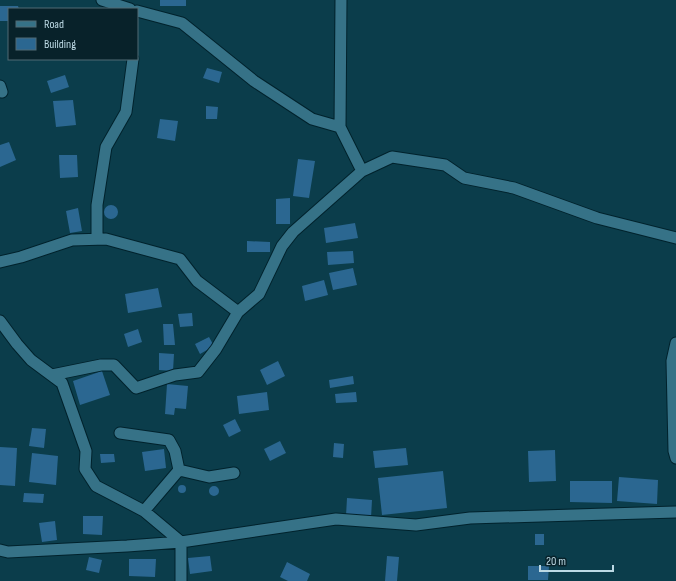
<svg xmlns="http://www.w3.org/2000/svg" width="676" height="581" viewBox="0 0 676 581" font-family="'Sofia Sans Condensed',sans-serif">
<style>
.building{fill:#2b6791}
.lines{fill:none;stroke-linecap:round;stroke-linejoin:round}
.minor-casing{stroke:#01222c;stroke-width:13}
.minor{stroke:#367287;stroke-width:11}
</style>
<rect width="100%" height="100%" fill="#0b3d4b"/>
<path class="building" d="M 160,0 L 186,0 L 186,6 L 160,6 Z
M 0,6 L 18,6 L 19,9 L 9,9 L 9,21 L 0,21 Z
M 207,68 L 222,72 L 219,83 L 203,78 Z
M 65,75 L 69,87 L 51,93 L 47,81 Z
M 73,100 L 76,125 L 56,127 L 53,101 Z
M 206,106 L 218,107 L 217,119 L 206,119 Z
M 160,119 L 178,121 L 175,141 L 157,138 Z
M 9,142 L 16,160 L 0,167 L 0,145 Z
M 59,155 L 77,155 L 78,177 L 60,178 Z
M 298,159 L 315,161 L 309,198 L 293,196 Z
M 290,198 L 290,224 L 276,224 L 276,199 Z
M104 212a7 7 0 1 1 14 0a7 7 0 1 1-14 0Z
M 78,208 L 82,231 L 70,233 L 66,211 Z
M 355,223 L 358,238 L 326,243 L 324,228 Z
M 247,241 L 270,242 L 270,252 L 247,252 Z
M 353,251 L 354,263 L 328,265 L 327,252 Z
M 353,268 L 357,285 L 333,290 L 329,273 Z
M 324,280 L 328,295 L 305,301 L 302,286 Z
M 158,288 L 162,307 L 128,313 L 125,294 Z
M 192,313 L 193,326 L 180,327 L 178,314 Z
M 163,324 L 173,324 L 175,345 L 164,345 Z
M 138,329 L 142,342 L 128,347 L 124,334 Z
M 209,337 L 214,346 L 200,354 L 195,344 Z
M 159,353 L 174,354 L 173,371 L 159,370 Z
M 278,361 L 285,376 L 267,385 L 260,370 Z
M 102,371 L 110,395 L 80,405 L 73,381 Z
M 353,376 L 354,384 L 330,388 L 329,380 Z
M 167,384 L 188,386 L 186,409 L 175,408 L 174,415 L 165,414 Z
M 267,392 L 269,410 L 239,414 L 237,396 Z
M 356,392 L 357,402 L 336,403 L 335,394 Z
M 235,419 L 241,431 L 229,437 L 223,425 Z
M 32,428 L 46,429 L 44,448 L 29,446 Z
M 280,441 L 286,453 L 270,461 L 264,449 Z
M 334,443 L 344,444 L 343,458 L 333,457 Z
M 0,447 L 17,448 L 15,486 L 0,485 Z
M 406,448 L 408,465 L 375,468 L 373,451 Z
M 164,449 L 166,468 L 145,471 L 142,452 Z
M 555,450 L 556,481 L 529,482 L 528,451 Z
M 32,453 L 58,456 L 56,485 L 29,482 Z
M 100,454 L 114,454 L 115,462 L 101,463 Z
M 443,471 L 447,508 L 382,515 L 378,478 Z
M 619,477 L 658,480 L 657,504 L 617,501 Z
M 570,481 L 612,481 L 612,503 L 570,502 Z
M178 489a4 4 0 1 1 8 0a4 4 0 1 1-8 0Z
M209 491a5 5 0 1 1 10 0a5 5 0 1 1-10 0Z
M 24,493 L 44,494 L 43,503 L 23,502 Z
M 347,498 L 372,500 L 371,518 L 346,516 Z
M 83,516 L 103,516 L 102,535 L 83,534 Z
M 55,521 L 57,540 L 42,542 L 39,523 Z
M 535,534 L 544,534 L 544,545 L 535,545 Z
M 210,556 L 212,571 L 190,574 L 188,558 Z
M 387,556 L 399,557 L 397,581 L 385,581 Z
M 89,557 L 102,560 L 99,573 L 86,570 Z
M 129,559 L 156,559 L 155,577 L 129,576 Z
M 287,562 L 310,574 L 307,581 L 288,581 L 280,577 Z
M 528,566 L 549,566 L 548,580 L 528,580 Z"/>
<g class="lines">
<defs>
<path id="minor" d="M 102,0 L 130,9
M 137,11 L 182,23 L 254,81 L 312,119 L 340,127 L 362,171 L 392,157 L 445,165 L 464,178 L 514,188 L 597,218 L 676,238
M 0,86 L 2,92
M 340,127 L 341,0
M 97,239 L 97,205 L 106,147 L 126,112 L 133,59
M 0,262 L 21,257 L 72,240 L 106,239 L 180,259 L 197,281 L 238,312
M 0,321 L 17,344 L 31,360 L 62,383 L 86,451 L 85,469 L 96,486 L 144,511 L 181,542 L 181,581
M 676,343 L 672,361 L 674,451 L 676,458
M 52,375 L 101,365 L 114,365 L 136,388 L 175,375 L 198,372 L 216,349 L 238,312 L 259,294 L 282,246 L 293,232 L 362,171
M 120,433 L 169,440 L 175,451 L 179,470 L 209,477 L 234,473
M 144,511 L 179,470
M 0,550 L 8,552 L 127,546 L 181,542 L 336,519 L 416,525 L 470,518 L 676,512"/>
</defs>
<use href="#minor" class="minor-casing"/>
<use href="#minor" class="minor"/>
</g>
<rect x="8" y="8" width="130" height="52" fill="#08222a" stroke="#506b74"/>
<rect x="16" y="21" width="20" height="6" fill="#367287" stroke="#506b74"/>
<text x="44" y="28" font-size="12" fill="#bcd9e4">Road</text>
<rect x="16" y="38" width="20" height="12" fill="#2b6791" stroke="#506b74"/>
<text x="44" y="48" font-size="12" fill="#bcd9e4">Building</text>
<path d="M540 565v6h73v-6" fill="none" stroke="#bcd9e4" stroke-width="2"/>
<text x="546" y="565" font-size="12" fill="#bcd9e4" stroke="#08222a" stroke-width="3" paint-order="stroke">20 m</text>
</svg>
